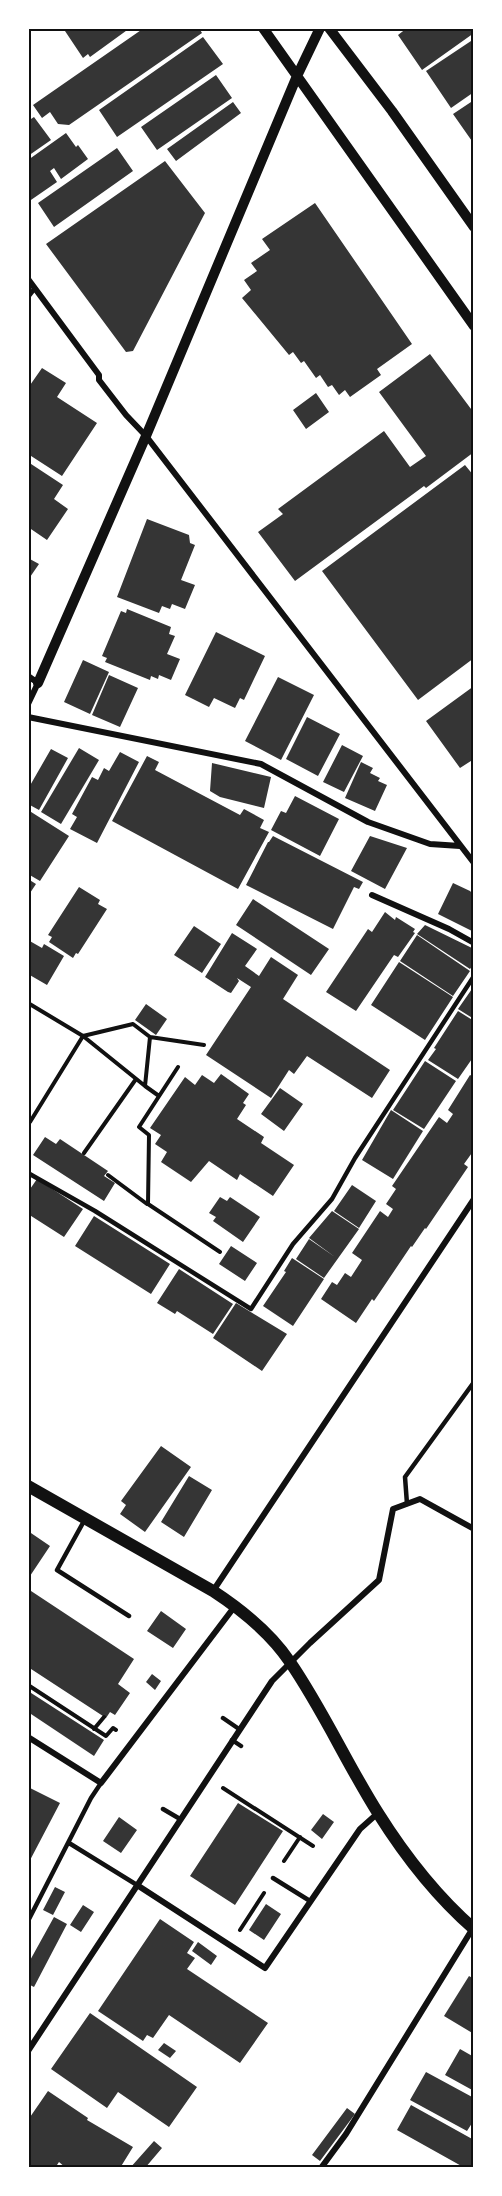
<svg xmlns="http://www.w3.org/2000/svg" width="502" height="2196" viewBox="0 0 502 2196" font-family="Merriweather,serif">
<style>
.building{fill:#353535}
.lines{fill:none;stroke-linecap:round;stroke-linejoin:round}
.path{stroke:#111;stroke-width:4}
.service{stroke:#111;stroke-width:4.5}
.minor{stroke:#111;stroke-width:6}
.tertiary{stroke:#111;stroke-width:10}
.secondary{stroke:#111;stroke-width:12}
.neatline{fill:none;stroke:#111;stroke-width:2}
</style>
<rect width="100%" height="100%" fill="#fff"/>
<path class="building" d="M 63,28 L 130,28 L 90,57 L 88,54 L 83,58 Z
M 144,28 L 199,28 L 202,33 L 69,125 L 58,124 L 50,112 L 42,118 L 33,105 Z
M 407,28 L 474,28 L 474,33 L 422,70 L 398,35 Z
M 203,37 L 223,64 L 117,137 L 99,110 Z
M 474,39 L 474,92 L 451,108 L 426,71 Z
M 216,75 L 232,98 L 157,150 L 141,127 Z
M 474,100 L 474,144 L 453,114 Z
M 233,102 L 241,113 L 176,161 L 167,149 Z
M 34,117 L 51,140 L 28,156 L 28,121 Z
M 66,133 L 76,147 L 78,145 L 88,159 L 61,179 L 54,168 L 50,171 L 57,182 L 28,202 L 28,160 Z
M 117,148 L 133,171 L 54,227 L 38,203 Z
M 165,161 L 205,213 L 133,351 L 126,352 L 46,244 Z
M 315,203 L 412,344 L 377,369 L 381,375 L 350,397 L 345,390 L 339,395 L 332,385 L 328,387 L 320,375 L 316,378 L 304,361 L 301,363 L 293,352 L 289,355 L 242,298 L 251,290 L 244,280 L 257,271 L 251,263 L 270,250 L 262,239 Z
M 430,354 L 474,413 L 474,452 L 426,488 L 424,486 L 295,581 L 258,532 L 283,514 L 278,509 L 384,431 L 410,467 L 426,456 L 379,392 Z
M 42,368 L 66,383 L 57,397 L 97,423 L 62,476 L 28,454 L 28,388 Z
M 316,393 L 329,412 L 306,429 L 293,410 Z
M 28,462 L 63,485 L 54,499 L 68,509 L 47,540 L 28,527 Z
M 465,465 L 474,476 L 474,658 L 418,700 L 322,571 Z
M 147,519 L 189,535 L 190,543 L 195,545 L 181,580 L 195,585 L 185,609 L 172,604 L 170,609 L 162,606 L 159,613 L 117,597 Z
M 28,558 L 39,564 L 28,580 Z
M 127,609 L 171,627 L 169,634 L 175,636 L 167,654 L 180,659 L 171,680 L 159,675 L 158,679 L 151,676 L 150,680 L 105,662 L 107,658 L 102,656 L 121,611 L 126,613 Z
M 216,632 L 265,656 L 244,700 L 240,698 L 235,708 L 214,698 L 209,707 L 185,695 Z
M 83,660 L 109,672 L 90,714 L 64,702 Z
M 109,675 L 138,688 L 120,727 L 92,715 Z
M 278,677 L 314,695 L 281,760 L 245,741 Z
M 474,686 L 474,759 L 460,768 L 426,721 Z
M 307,717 L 340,734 L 318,776 L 286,759 Z
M 342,745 L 363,756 L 344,792 L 323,782 Z
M 79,748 L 99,760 L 61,824 L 41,812 Z
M 51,749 L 68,758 L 39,810 L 28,804 L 28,789 Z
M 120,752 L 139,762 L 97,843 L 70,829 L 77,817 L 72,814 L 92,777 L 98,780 L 104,768 L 109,771 Z
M 147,756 L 159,762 L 155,770 L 240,815 L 244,809 L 264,820 L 260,828 L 269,832 L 238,889 L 112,821 Z
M 361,762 L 373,768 L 370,773 L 380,778 L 378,781 L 387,785 L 375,811 L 345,798 Z
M 212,763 L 271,777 L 264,808 L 220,797 L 210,791 Z
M 295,796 L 339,819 L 320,856 L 271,830 L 281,811 L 286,813 Z
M 28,810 L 69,836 L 40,881 L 28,874 Z
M 273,836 L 363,882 L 359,889 L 354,887 L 333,929 L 246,885 L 268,842 L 269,842 Z
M 370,836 L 407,848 L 385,889 L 351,871 Z
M 28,879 L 36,884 L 28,896 Z
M 453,883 L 470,891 L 474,895 L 474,932 L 438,914 Z
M 79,887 L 100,900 L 98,904 L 107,909 L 78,954 L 76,953 L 73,958 L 49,942 L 52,937 L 48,935 Z
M 253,899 L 329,949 L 311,975 L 236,925 Z
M 385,912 L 395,920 L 396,917 L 415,929 L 413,932 L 415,933 L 398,957 L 394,955 L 356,1011 L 326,992 L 368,929 L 372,932 Z
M 425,925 L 474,949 L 474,964 L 470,969 L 417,934 Z
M 194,926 L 221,944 L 202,973 L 174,955 Z
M 232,933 L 257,949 L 245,966 L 259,976 L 271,957 L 298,975 L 283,999 L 390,1070 L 372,1098 L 307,1056 L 294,1074 L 289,1070 L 271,1098 L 206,1055 L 251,987 L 237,978 L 239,981 L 231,993 L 228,992 L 205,977 Z
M 417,935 L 470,971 L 453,996 L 400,961 Z
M 28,940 L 42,948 L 44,944 L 64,956 L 47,985 L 28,974 Z
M 399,962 L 453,997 L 425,1040 L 371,1005 Z
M 474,986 L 474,1019 L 458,1009 Z
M 146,1004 L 167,1019 L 156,1035 L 135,1020 Z
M 458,1011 L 474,1021 L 474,1056 L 458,1079 L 428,1060 L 436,1049 L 434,1048 Z
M 425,1061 L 456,1081 L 424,1129 L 393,1110 Z
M 221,1074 L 249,1094 L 243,1103 L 246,1105 L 237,1119 L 264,1137 L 261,1143 L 294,1165 L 273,1196 L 240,1174 L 237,1180 L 209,1161 L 191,1182 L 161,1162 L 167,1152 L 155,1144 L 161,1135 L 150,1128 L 185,1077 L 195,1085 L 202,1075 L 214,1083 Z
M 470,1075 L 474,1077 L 474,1150 L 464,1164 L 468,1167 L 426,1229 L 425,1228 L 412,1247 L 411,1246 L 374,1301 L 372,1299 L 356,1323 L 321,1299 L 332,1282 L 337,1285 L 345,1273 L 351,1277 L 362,1260 L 352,1253 L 380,1211 L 388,1217 L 393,1209 L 386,1204 L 396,1189 L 392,1186 L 439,1117 L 447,1123 L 453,1114 L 448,1110 Z
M 280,1088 L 303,1104 L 284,1131 L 261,1114 Z
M 391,1110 L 423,1131 L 393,1179 L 362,1160 Z
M 45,1137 L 56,1144 L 60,1139 L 108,1171 L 104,1176 L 115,1183 L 104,1201 L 33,1155 Z
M 37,1179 L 83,1209 L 64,1237 L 28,1214 L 28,1192 Z
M 352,1185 L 376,1201 L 359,1228 L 334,1211 Z
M 220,1197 L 227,1201 L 230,1197 L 260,1217 L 243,1242 L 213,1221 L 216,1217 L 209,1213 Z
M 332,1211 L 359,1229 L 324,1278 L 296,1259 L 309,1239 L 335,1257 L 309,1238 Z
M 94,1216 L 170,1264 L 151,1294 L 75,1246 Z
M 231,1246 L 257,1263 L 245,1281 L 219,1264 Z
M 292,1258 L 324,1279 L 293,1326 L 263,1306 L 286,1272 L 284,1271 Z
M 179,1269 L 233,1304 L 213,1334 L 177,1311 L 175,1314 L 157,1303 Z
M 236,1303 L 287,1334 L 262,1371 L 213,1338 Z
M 161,1446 L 191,1467 L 145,1532 L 120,1514 L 126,1505 L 121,1501 Z
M 189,1476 L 212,1490 L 184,1537 L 161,1522 Z
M 28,1531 L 50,1546 L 28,1579 Z
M 28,1589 L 134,1659 L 118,1684 L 130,1693 L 115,1715 L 110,1712 L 106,1718 L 28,1667 Z
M 161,1611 L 186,1629 L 173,1648 L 147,1631 Z
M 152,1674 L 161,1681 L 155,1690 L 146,1682 Z
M 28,1691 L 104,1740 L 94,1756 L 28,1712 Z
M 28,1787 L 60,1803 L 28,1864 Z
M 238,1803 L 283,1831 L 235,1905 L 190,1876 Z
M 323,1814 L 334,1822 L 322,1839 L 311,1830 Z
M 119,1817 L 137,1830 L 121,1853 L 103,1841 Z
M 55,1887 L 65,1892 L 53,1915 L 43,1910 Z
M 266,1904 L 281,1914 L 264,1940 L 249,1930 Z
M 83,1905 L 94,1912 L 81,1932 L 70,1925 Z
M 54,1917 L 67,1924 L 34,1987 L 28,1984 L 28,1964 Z
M 160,1919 L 194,1942 L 187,1953 L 195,1958 L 187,1969 L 268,2023 L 240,2063 L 169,2015 L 153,2038 L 147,2035 L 143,2041 L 98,2011 Z
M 198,1942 L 217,1956 L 211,1965 L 192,1951 Z
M 469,1976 L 474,1979 L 474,2034 L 444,2016 Z
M 90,2013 L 197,2087 L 169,2127 L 118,2092 L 107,2108 L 51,2069 Z
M 164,2043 L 176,2051 L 170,2058 L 158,2050 Z
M 460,2049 L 474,2057 L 474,2091 L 445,2075 Z
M 426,2072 L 474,2098 L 474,2120 L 467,2131 L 410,2100 Z
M 48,2091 L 88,2118 L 87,2120 L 133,2147 L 120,2168 L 66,2168 L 59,2162 L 55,2168 L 28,2168 L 28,2120 Z
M 411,2105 L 474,2140 L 474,2168 L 465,2168 L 397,2130 Z
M 347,2108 L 355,2114 L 320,2161 L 312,2155 Z
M 154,2141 L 162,2148 L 145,2168 L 130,2168 Z"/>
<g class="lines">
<path class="path" d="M 28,1003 L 83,1036 L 145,1086 L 150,1037 L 133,1024 L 83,1036 L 30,1122
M 150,1037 L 204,1045
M 178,1067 L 139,1127 L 149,1135 L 148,1204 L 220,1252
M 145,1086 L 159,1096
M 84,1153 L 136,1079
M 108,1175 L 147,1204
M 28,1685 L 106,1736 L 113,1728 L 116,1730
M 94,1729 L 104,1717
M 223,1788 L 313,1846
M 284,1861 L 300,1837
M 240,1930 L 264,1893"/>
<path class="service" d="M 28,297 L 35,288
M 28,1173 L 95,1211 L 251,1309 L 293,1244 L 332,1199 L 355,1158 L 474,976
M 407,1504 L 405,1477 L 474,1382
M 84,1521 L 57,1570 L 129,1616
M 223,1718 L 239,1729
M 232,1740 L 241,1746
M 163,1809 L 180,1819
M 69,1843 L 137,1885
M 273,1878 L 310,1901
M 28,1921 L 91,1798 L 101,1783"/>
<path class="minor" d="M 28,279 L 99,375 L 99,380 L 126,415 L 146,436 L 474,863
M 28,676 L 38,683 L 28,704
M 28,717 L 261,764 L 368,822 L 430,844 L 460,846
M 372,895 L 449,929 L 474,943
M 213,1591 L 474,1199
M 28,1737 L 101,1783 L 235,1606
M 137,1885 L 265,1968 L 360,1829 L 378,1813
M 28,2051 L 272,1681 L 310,1643 L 379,1580 L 393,1509 L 420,1499 L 474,1529
M 321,2168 L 346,2134 L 473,1928"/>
<path class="tertiary" d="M 263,28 L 474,326
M 329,28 L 392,111 L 474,227
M 38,683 L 146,436 L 297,76 L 320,28"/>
<path class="secondary" d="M 28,1486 L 213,1591 C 242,1610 270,1632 290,1662 C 323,1710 347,1764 378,1813 C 405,1856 435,1895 474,1929"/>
</g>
<rect width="502" height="2196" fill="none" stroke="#ffffff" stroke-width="60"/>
<rect x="30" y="30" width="442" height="2136" class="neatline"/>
</svg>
